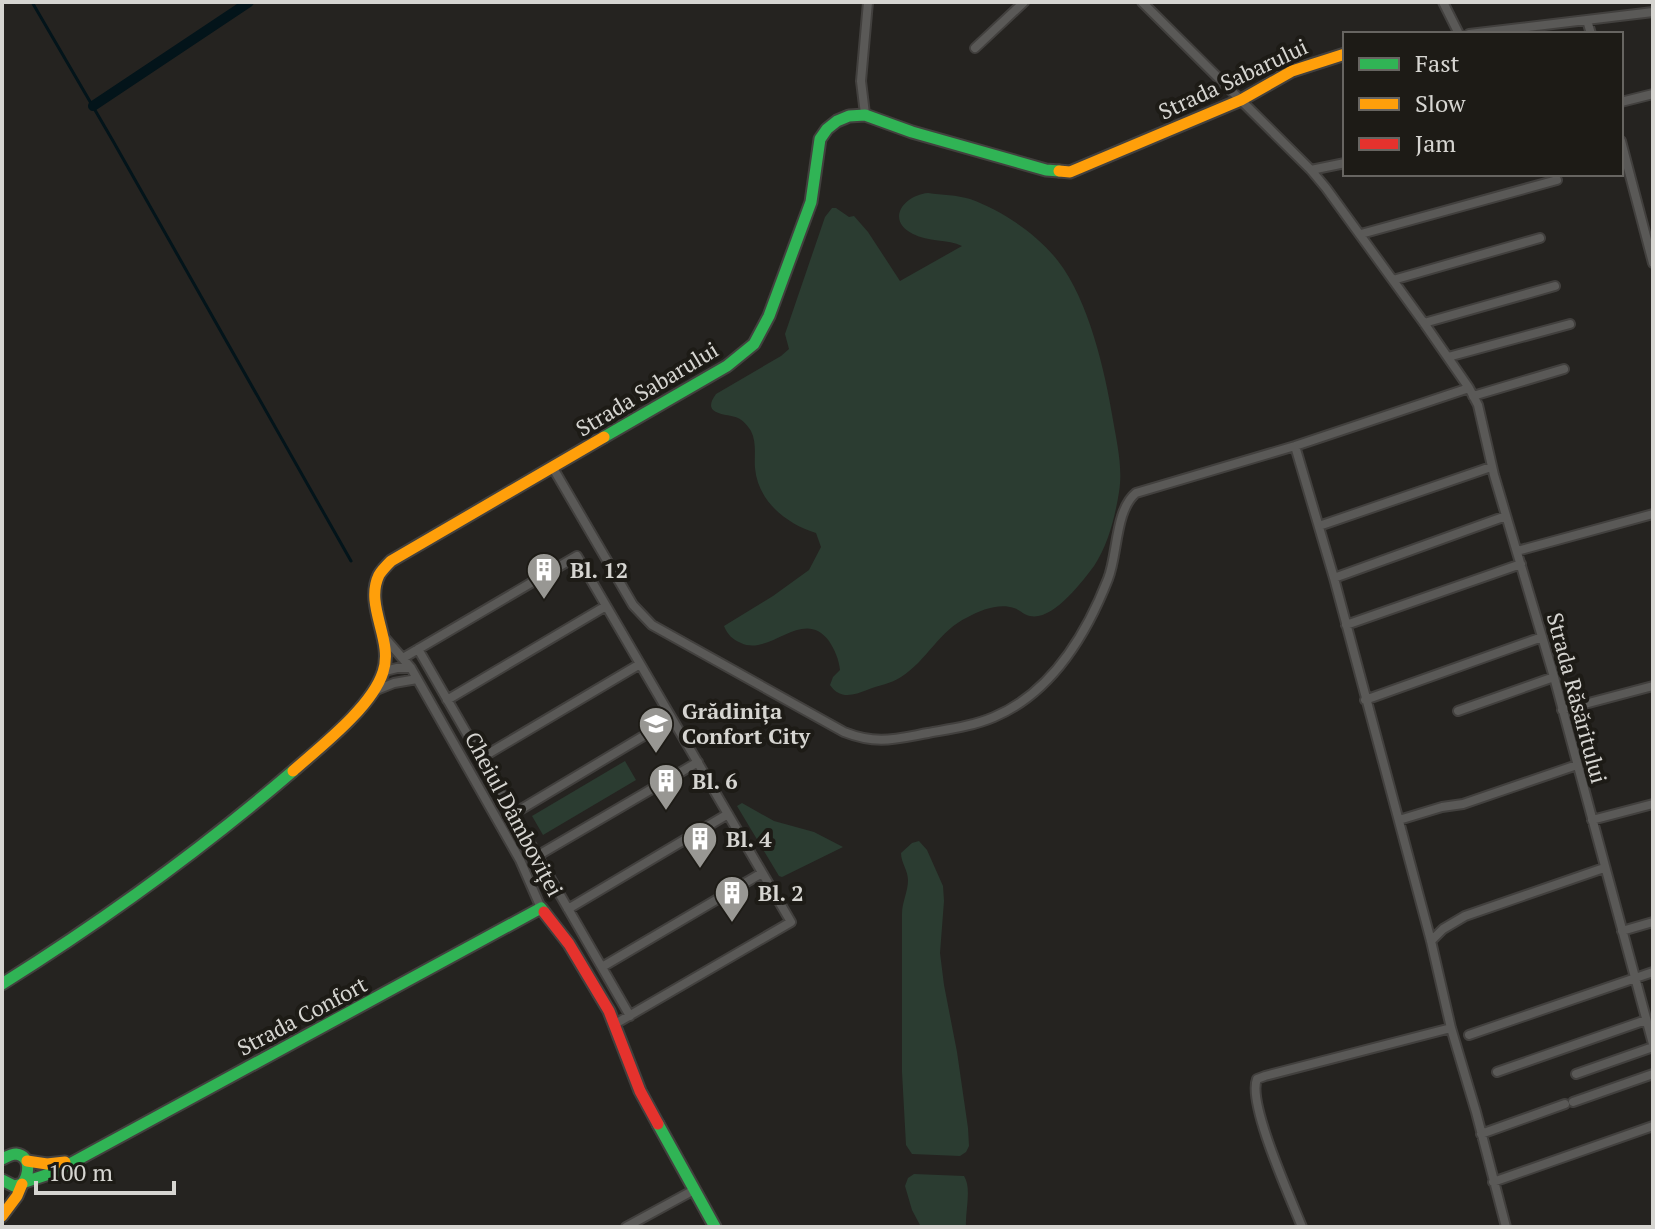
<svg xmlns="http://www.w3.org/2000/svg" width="1655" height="1229" viewBox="0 0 1655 1229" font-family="'PT Serif',serif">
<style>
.green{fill:#2b3c31}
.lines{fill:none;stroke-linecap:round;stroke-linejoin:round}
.stream{stroke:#03141a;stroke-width:3}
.canal{stroke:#03141a;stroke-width:10}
.street-casing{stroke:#42403e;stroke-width:12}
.fast-casing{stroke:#42403e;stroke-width:15}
.slow-casing{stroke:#42403e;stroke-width:15}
.jam-casing{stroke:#42403e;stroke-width:15}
.street{stroke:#5a5957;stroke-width:8}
.fast{stroke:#30b455;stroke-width:11}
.slow{stroke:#ff9f0a;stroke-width:11}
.jam{stroke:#e5322d;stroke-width:11}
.labels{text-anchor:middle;stroke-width:8;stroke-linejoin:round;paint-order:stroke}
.street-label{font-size:22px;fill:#d6d5d1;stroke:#1d1b16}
.poi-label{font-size:22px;font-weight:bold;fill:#d6d5d1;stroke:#1d1b16;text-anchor:start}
</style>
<rect width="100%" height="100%" fill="#252320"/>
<path class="green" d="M 928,193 C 942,195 957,195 970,199 C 1003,211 1037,234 1058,261 C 1089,301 1105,371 1113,420 C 1117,443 1123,469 1119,492 C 1115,517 1108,545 1094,566 C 1082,582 1053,621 1030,616 C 1024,615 1020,610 1014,608 C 999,603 981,610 968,617 C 938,631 928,660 901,677 C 891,684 879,685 867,690 C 854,695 840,700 830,685 L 833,677 L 840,670 C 839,660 835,650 829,641 C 803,606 770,657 741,643 C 732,639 728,635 724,626 L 773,596 L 809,570 L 821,547 L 816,533 C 787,524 758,502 755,468 C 754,456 757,443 751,431 C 748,426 743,420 738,418 C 727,413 700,416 716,394 L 781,356 L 789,349 L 785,334 L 825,217 L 832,208 L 836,208 L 849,217 L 854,216 L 868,232 L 900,281 L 962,246 C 948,239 928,242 913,234 C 885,220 904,195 928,193 Z
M 625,761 L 636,780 L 543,835 L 532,816 Z
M 742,803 L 774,821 L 814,832 L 843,847 L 782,877 L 779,876 L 737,806 Z
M 919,841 L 927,850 L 943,886 L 944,901 L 940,953 L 944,985 L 957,1052 L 968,1128 L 969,1146 L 966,1152 L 960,1156 L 912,1154 L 906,1145 L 902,1072 L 902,914 C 902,902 908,892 908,880 C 908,870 901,863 901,853 L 912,843 Z
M 914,1174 L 964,1176 C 972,1188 965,1211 966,1227 L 921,1227 L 912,1210 L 905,1186 L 908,1178 Z"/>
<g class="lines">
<path class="stream" d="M 32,2 L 113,141 L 351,561"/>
<path class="canal" d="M 93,106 L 249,2"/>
<defs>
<path id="street" d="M 1142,2 L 1311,170 L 1326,188 L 1424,323 L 1469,388 L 1478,405 L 1494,475 L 1554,677 L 1653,1044
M 1443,2 L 1459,34
M 1587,20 L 1591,34
M 1469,34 L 1653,12
M 975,48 L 1024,2
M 1621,102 L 1653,94
M 865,114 L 861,81 L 868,2
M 1621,141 L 1653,263
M 1311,170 L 1345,163
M 1361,234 L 1557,180
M 1393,280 L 1540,238
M 1424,323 L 1555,286
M 1448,357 L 1570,324
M 1473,396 L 1564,369
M 1295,446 L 1334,578 L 1431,941 L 1451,1028 L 1476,1112 L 1506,1227
M 553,468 L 633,605 L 652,625 L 844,732 C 877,745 895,739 928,733 C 950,729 973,726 994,717 C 1051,693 1086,635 1108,579 C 1118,554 1115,510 1136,493 L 1295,446 L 1469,388
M 1319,526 L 1491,467
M 1517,551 L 1653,514
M 1334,578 L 1506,516
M 1346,625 L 1521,564
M 384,637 L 411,668 L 520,860 L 541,908
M 418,649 L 630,1016
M 403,658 L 577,556 L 791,922 L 615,1024
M 385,671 L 397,668 L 411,668
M 374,691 L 394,683 L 417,679
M 447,700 L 606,606
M 1365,700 L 1542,637
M 1562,710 L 1653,686
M 1458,711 L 1554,677
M 481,758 L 640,664
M 513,814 L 672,719
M 1399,820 L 1442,807 L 1463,804 L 1577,765
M 1592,820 L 1653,804
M 537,856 L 698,762
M 568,909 L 728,814
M 1622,931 L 1653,922
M 1431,941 L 1443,929 L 1465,916 L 1604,868
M 602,967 L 762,873
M 1469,1035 L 1653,972
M 1497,1072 L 1646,1020
M 1576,1074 L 1653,1047
M 1573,1102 L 1653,1074
M 1481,1134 L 1565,1104
M 1493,1182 L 1653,1126
M 626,1227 L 694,1190
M 1302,1227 C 1291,1199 1247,1103 1257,1079 L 1265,1076 L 1451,1028"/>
<path id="fast" d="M 604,437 L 727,366 L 754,344 L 769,316 L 811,202 L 820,139 L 827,129 L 837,121 L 849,116 L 865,115 L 912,132 L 1046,170 L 1059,171
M 2,984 C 104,920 201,850 293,771
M 658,1124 L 715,1227
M 2,1159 C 6,1157 12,1154 16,1154 C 32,1156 29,1175 22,1184 L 14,1186 L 2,1180
M 25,1182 L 55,1172 L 541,908 L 544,912"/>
<path id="slow" d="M 1059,171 L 1070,172 L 1241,100 L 1292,71 L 1345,54
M 293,771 C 320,747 372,707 383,672 C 394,640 364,606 379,575 C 382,570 387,565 391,561 L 604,437
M 27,1161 L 47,1164 L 65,1162
M 2,1216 L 17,1196 L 22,1184"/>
<path id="jam" d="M 544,912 L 569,944 L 609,1011 L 640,1091 L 658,1124"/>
</defs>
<use href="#street" class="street-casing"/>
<use href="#fast" class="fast-casing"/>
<use href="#slow" class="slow-casing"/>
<use href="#jam" class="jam-casing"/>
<use href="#street" class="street"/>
<use href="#fast" class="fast"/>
<use href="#slow" class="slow"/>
<use href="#jam" class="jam"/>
</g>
<defs>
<symbol id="building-pin" viewBox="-11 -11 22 30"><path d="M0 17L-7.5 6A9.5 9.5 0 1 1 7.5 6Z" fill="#989793" stroke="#1d1b16"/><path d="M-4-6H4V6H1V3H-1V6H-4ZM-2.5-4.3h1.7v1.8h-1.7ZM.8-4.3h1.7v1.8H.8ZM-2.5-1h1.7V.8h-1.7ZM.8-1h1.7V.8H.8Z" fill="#fff"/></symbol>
<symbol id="school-pin" viewBox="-11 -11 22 30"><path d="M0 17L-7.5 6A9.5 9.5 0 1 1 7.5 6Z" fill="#989793" stroke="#1d1b16"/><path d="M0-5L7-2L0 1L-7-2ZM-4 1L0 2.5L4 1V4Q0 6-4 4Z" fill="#fff"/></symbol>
</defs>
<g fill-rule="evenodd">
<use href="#building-pin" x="524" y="550" width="40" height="54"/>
<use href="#school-pin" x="636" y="704" width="40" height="54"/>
<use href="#building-pin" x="646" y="761" width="40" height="54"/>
<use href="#building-pin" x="680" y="819" width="40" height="54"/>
<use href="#building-pin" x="712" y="873" width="40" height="54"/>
</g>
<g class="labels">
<g class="street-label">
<text transform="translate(1233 79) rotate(-25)" y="8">Strada Sabarului</text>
<text transform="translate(647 389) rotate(-31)" y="8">Strada Sabarului</text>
<text transform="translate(1577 698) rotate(75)" y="8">Strada Răsăritului</text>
<text transform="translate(514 814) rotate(62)" y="8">Cheiul Dâmboviței</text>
<text transform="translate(302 1016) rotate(-28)" y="8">Strada Confort</text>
</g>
<g class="poi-label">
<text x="570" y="578">Bl. 12</text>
<text x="682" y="719">Grădinița<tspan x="682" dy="25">Confort City</tspan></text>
<text x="692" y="789">Bl. 6</text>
<text x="726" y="847">Bl. 4</text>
<text x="758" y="901">Bl. 2</text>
</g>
</g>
<rect width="1655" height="1229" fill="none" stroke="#d6d5d1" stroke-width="8"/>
<rect x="1343" y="32" width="280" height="144" fill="#1d1b16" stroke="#676561" stroke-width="2"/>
<rect x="1359" y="58" width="40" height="12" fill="#30b455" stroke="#676561" stroke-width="2"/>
<text x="1415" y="72" font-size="24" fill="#d6d5d1">Fast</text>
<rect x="1359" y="98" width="40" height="12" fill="#ff9f0a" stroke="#676561" stroke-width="2"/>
<text x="1415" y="112" font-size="24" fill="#d6d5d1">Slow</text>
<rect x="1359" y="138" width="40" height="12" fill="#e5322d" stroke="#676561" stroke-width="2"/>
<text x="1415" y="152" font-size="24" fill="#d6d5d1">Jam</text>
<path d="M36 1181v12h138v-12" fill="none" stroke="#d6d5d1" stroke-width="4"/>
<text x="48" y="1181" font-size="24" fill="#d6d5d1" stroke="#1d1b16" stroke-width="6" paint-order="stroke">100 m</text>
</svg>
